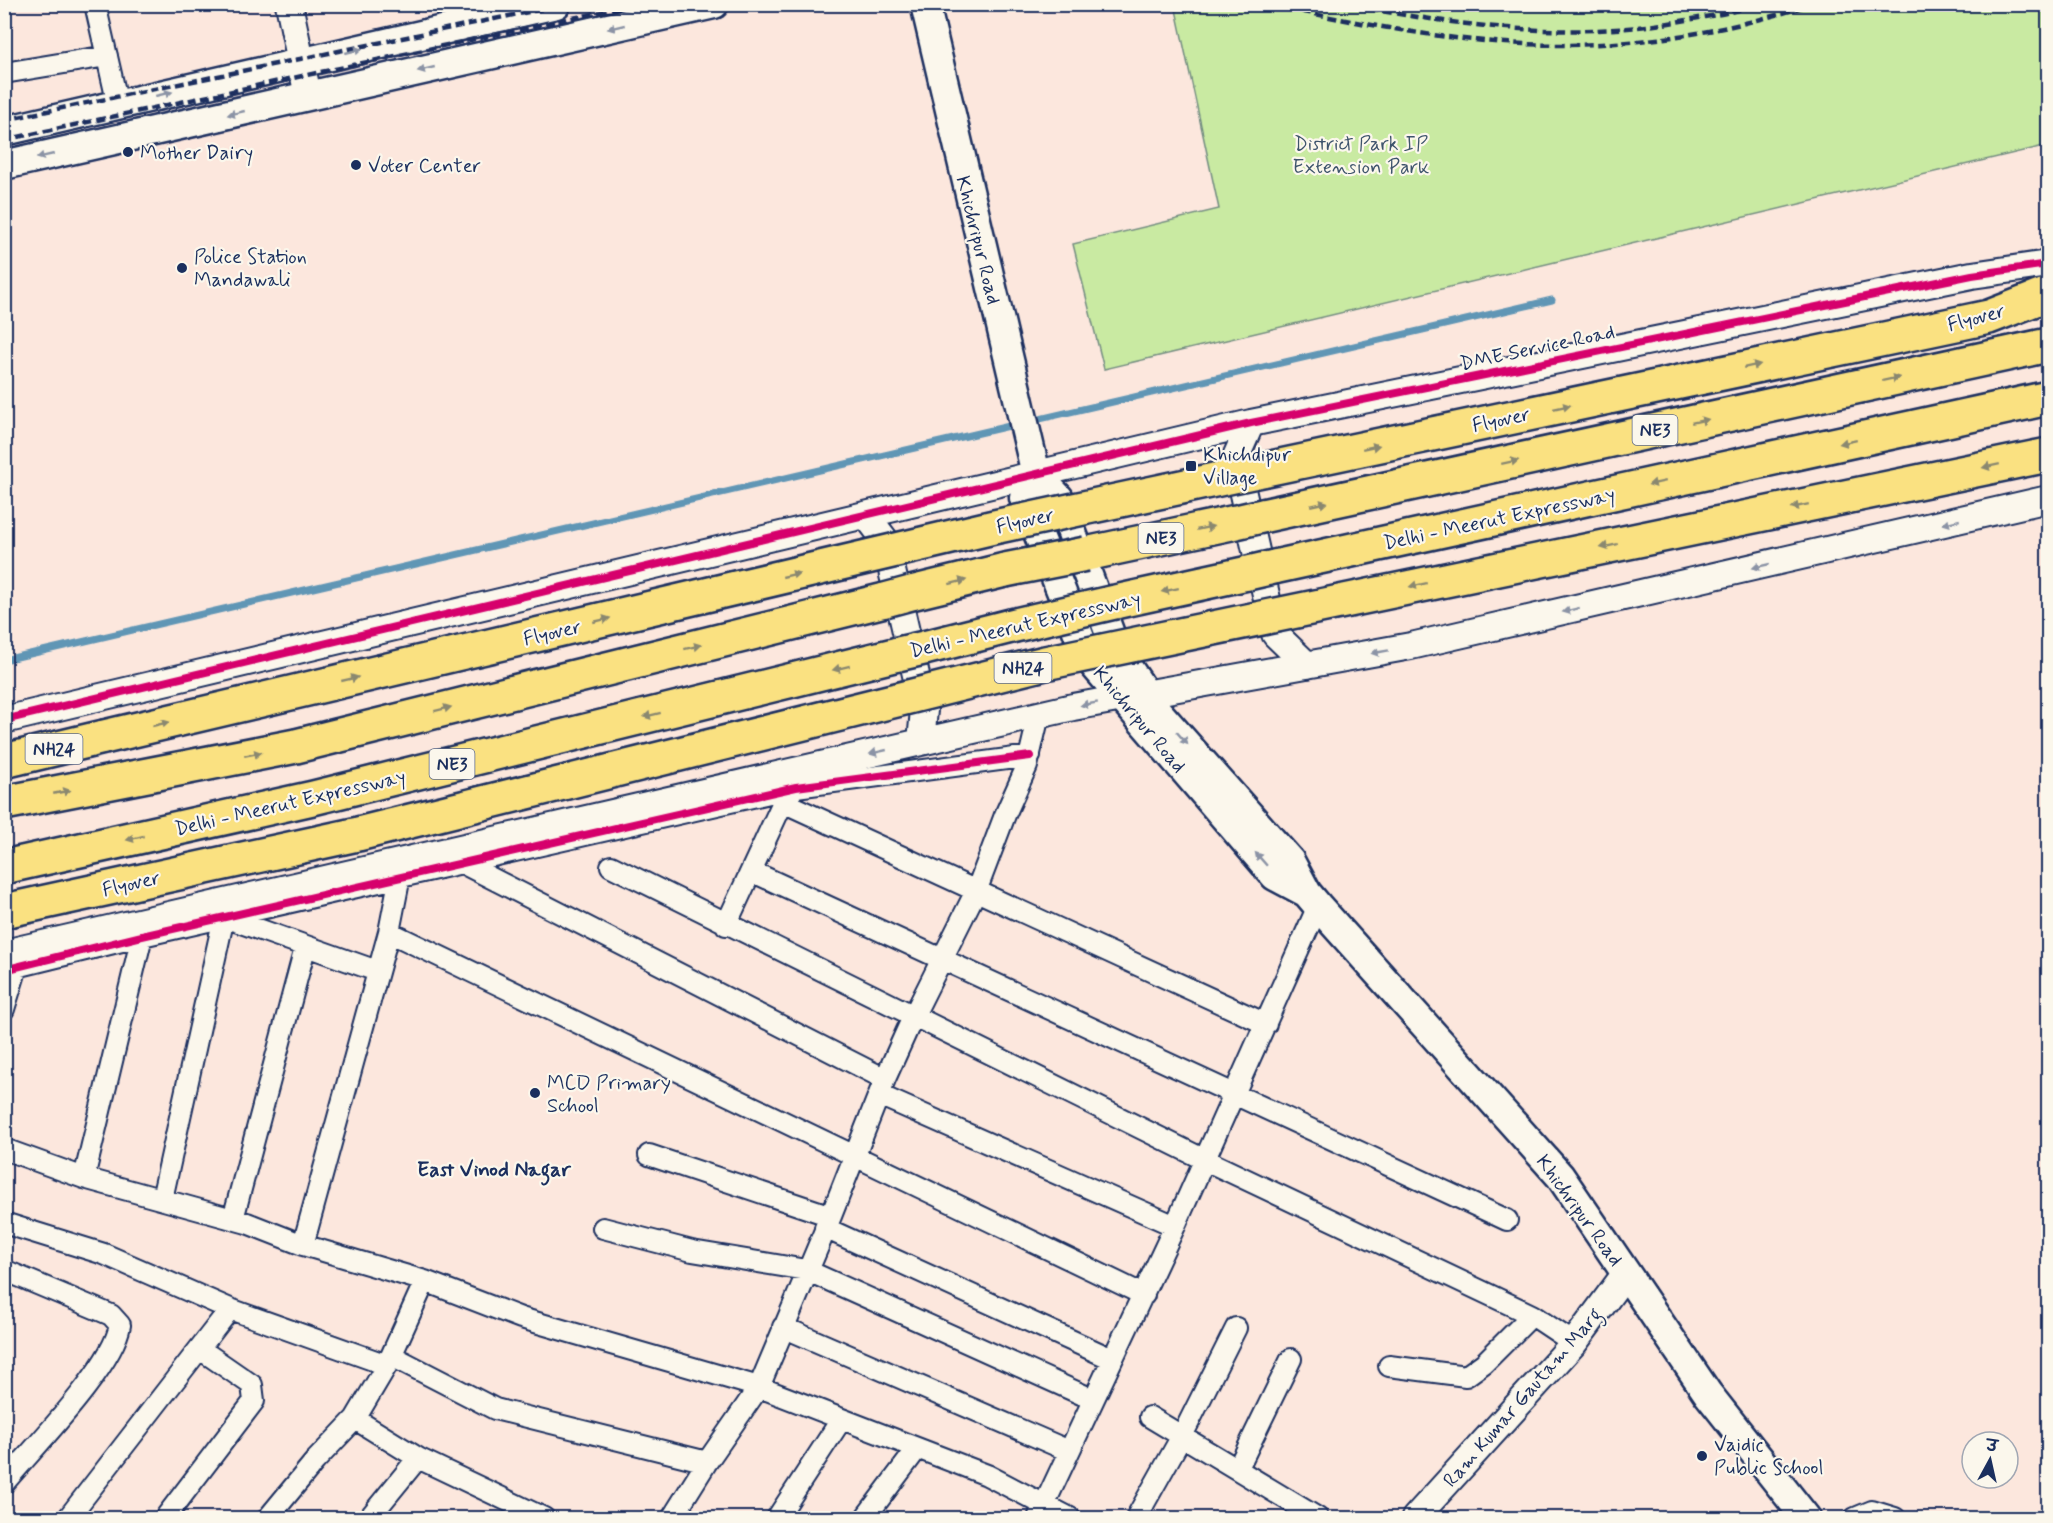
<svg xmlns="http://www.w3.org/2000/svg" width="2053" height="1523" viewBox="0 0 2053 1523" font-family="Mynerve,'Playpen Sans Deva',sans-serif">
<style>
.green{fill:#c9eaa2;stroke:#728c80;stroke-width:1.5}
.lines{fill:none;stroke-linecap:round;stroke-linejoin:round}
.stream{stroke:#6196b5;stroke-width:7}
.minor-casing{stroke:#1b2f5e;stroke-width:24}
.tertiary-casing{stroke:#1b2f5e;stroke-width:30}
.secondary-casing{stroke:#1b2f5e;stroke-width:33}
.trunk-casing{stroke:#1b2f5e;stroke-width:38}
.motorway-casing{stroke:#1b2f5e;stroke-width:38}
.minor{stroke:#fbf7ec;stroke-width:20}
.tertiary{stroke:#fbf7ec;stroke-width:26}
.secondary{stroke:#fbf7ec;stroke-width:28}
.trunk{stroke:#fae181;stroke-width:33}
.motorway{stroke:#fae181;stroke-width:33}
.rail{stroke:#1b2f5e;stroke-width:4.5;stroke-dasharray:9 4.5;stroke-linecap:butt}
.trunk-bridge-casing{stroke:#1b2f5e;stroke-width:38;stroke-linecap:butt}
.motorway-bridge-casing{stroke:#1b2f5e;stroke-width:38;stroke-linecap:butt}
.trunk-bridge{stroke:#fae181;stroke-width:33}
.motorway-bridge{stroke:#fae181;stroke-width:33}
.cycleway-casing{stroke:#fbf7ec;stroke-width:11}
.cycleway{stroke:#d6006c;stroke-width:8}
.oneway{fill:#8b93a5}
.oneway2{fill:#8a8870}
.poi-dot{fill:#1b2f5e;stroke:#fbf7ec;stroke-width:2}
.labels{text-anchor:middle;stroke-width:4.5;stroke-linejoin:round;paint-order:stroke}
.shield{fill:#fbf7ec;stroke:#5e6b89;stroke-width:1.5}
.shield-label{font-size:18px;font-weight:bold;fill:#1b2f5e}
.park-label{font-size:20px;fill:#3e546c;stroke:#fbf7ec}
.poi-label{font-size:20px;fill:#1b2f5e;stroke:#fbf7ec;text-anchor:start}
.street-label{font-size:20px;fill:#1b2f5e;stroke:#fbf7ec}
.neighbourhood-label{font-size:21px;font-weight:bold;fill:#1b2f5e;stroke:#fbf7ec}
</style>
<rect width="100%" height="100%" fill="#fce7dd"/>
<filter id="ink" filterUnits="userSpaceOnUse"><feTurbulence type="fractalNoise" baseFrequency=".0167" numOctaves="2"/><feDisplacementMap in="SourceGraphic" scale="12" xChannelSelector="R" yChannelSelector="G"/><feConvolveMatrix kernelMatrix="1 2 1 2 8 2 1 2 1" color-interpolation-filters="sRGB"/></filter>
<g filter="url(#ink)">
<path class="green" d="M 1175,5 L 2048,5 L 2048,145 L 1104,369 L 1073,244 L 1219,209 Z"/>
<g class="lines">
<path class="stream" d="M 1031,421 L 1552,300
M 4,660 L 1018,424"/>
<defs>
<path id="minor" d="M 95,4 L 118,105
M 4,73 L 107,56
M 783,802 L 1266,1024
M 460,862 L 885,1079
M 611,866 L 1203,1159 L 1532,1315 L 1574,1343
M 751,871 L 1507,1220
M 726,925 L 783,802 L 791,793
M 389,932 L 1144,1295
M 4,970 L 142,936 L 796,787 L 1030,756
M 4,1009 L 17,967
M 879,1095 L 1175,1226
M 4,1149 L 84,1178 L 247,1223 L 303,1245 L 425,1281 L 521,1318 L 759,1387 L 987,1475 L 1070,1518
M 649,1155 L 831,1216
M 84,1178 L 142,936
M 162,1199 L 224,917 L 377,971
M 233,1219 L 305,948
M 4,1223 L 104,1254 L 230,1309 L 387,1365
M 603,1228 L 692,1251 L 806,1270 L 1092,1399
M 825,1228 L 1112,1359
M 303,1245 L 389,932 L 400,876
M 4,1270 L 111,1315 L 120,1325 C 113,1367 34,1447 4,1483
M 783,1327 L 1069,1451
M 392,1356 L 495,1409 L 707,1462
M 1389,1366 L 1466,1376 L 1484,1363 L 1532,1315
M 1150,1417 L 1318,1518
M 355,1419 L 418,1458
M 1238,1468 L 1291,1359
M 68,1518 L 230,1309
M 165,1518 L 254,1401 L 252,1385 L 200,1349
M 268,1518 L 315,1461 L 355,1419 L 387,1365 L 425,1281
M 369,1518 L 418,1458 L 544,1518
M 672,1518 L 707,1462 L 759,1387 L 831,1216 L 885,1079 L 913,1017 L 977,889 L 1005,815 L 1027,766 L 1039,715
M 777,1518 L 841,1420
M 865,1518 L 917,1449
M 1038,1518 L 1175,1226 L 1318,906
M 1136,1518 L 1182,1436 L 1236,1328
M 1855,1518 L 1872,1511 L 1895,1518"/>
<path id="tertiary" d="M 289,4 L 308,96
M 1251,423 L 1235,459 L 1275,634 L 1307,665
M 866,515 L 885,540 L 924,710 L 921,742
M 4,720 L 1251,423 L 1972,275 L 2048,264
M 4,953 L 1073,707 L 1411,646 L 2048,499
M 1415,1518 L 1574,1343 L 1626,1273"/>
<path id="secondary" d="M 925,4 L 1036,474 L 1059,498 L 1116,650 L 1158,712 L 1290,861 L 1307,893 L 1318,906 L 1560,1176 L 1708,1394 L 1806,1518
M 4,131 L 556,4
M 4,165 L 714,4
M 1036,474 L 1028,485 L 1024,498 L 1088,658 L 1275,876 L 1307,893"/>
<path id="trunk" d="M 1252,472 L 1989,317 L 2048,294
M 4,761 L 104,737"/>
<path id="motorway" d="M 1262,516 L 2048,345
M 1086,554 L 1236,522
M 1274,567 L 2048,398
M 911,593 L 1005,570
M 1115,602 L 1248,573
M 924,648 L 1011,626
M 4,803 L 296,746 L 885,600
M 4,867 L 313,798 L 898,654"/>
</defs>
<use href="#minor" class="minor-casing"/>
<use href="#tertiary" class="tertiary-casing"/>
<use href="#secondary" class="secondary-casing"/>
<use href="#trunk" class="trunk-casing"/>
<use href="#motorway" class="motorway-casing"/>
<use href="#minor" class="minor"/>
<use href="#tertiary" class="tertiary"/>
<use href="#secondary" class="secondary"/>
<use href="#trunk" class="trunk"/>
<use href="#motorway" class="motorway"/>
<path class="rail" d="M 1262,4 C 1333,17 1403,33 1474,40 C 1589,53 1703,40 1812,4
M 1343,4 C 1461,26 1567,42 1687,20 C 1711,16 1736,12 1759,4
M 4,120 L 567,4
M 4,140 L 638,4"/>
<defs>
<path id="trunk-bridge" d="M 104,737 L 994,527 L 1252,472
M 4,911 L 358,834 L 1045,663 L 2048,455"/>
<path id="motorway-bridge" d="M 1236,522 L 1262,516
M 1005,570 L 1086,554
M 1248,573 L 1274,567
M 885,600 L 911,593
M 1011,626 L 1115,602
M 898,654 L 924,648"/>
</defs>
<use href="#trunk-bridge" class="trunk-bridge-casing"/>
<use href="#motorway-bridge" class="motorway-bridge-casing"/>
<use href="#trunk-bridge" class="trunk-bridge"/>
<use href="#motorway-bridge" class="motorway-bridge"/>
<defs>
<path id="cycleway" d="M 4,720 L 1251,423 L 1972,275 L 2048,264
M 4,970 L 142,936 L 796,787 L 1030,756"/>
</defs>
<use href="#cycleway" class="cycleway-casing"/>
<use href="#cycleway" class="cycleway"/>
</g>
<defs><path id="oneway-solid" d="M-6-.8H1V-3.2L6.5 0L1 3.2V.8H-6Z" transform="scale(1.5)"/></defs>
<g class="oneway">
<use href="#oneway-solid" transform="translate(616 27) rotate(167)"/>
<use href="#oneway-solid" transform="translate(354 51) rotate(-13)"/>
<use href="#oneway-solid" transform="translate(426 69) rotate(167)"/>
<use href="#oneway-solid" transform="translate(164 94) rotate(-13)"/>
<use href="#oneway-solid" transform="translate(236 113) rotate(167)"/>
<use href="#oneway-solid" transform="translate(45 156) rotate(167)"/>
<use href="#oneway-solid" transform="translate(1951 522) rotate(167)"/>
<use href="#oneway-solid" transform="translate(1761 566) rotate(167)"/>
<use href="#oneway-solid" transform="translate(1571 610) rotate(167)"/>
<use href="#oneway-solid" transform="translate(1380 652) rotate(170)"/>
<use href="#oneway-solid" transform="translate(1089 704) rotate(170)"/>
<use href="#oneway-solid" transform="translate(1182 738) rotate(49)"/>
<use href="#oneway-solid" transform="translate(878 752) rotate(167)"/>
<use href="#oneway-solid" transform="translate(1261 859) rotate(-131)"/>
</g>
<g class="oneway2">
<use href="#oneway-solid" transform="translate(1752 366) rotate(-12)"/>
<use href="#oneway-solid" transform="translate(1891 379) rotate(-12)"/>
<use href="#oneway-solid" transform="translate(1562 407) rotate(-12)"/>
<use href="#oneway-solid" transform="translate(1700 421) rotate(-12)"/>
<use href="#oneway-solid" transform="translate(1848 442) rotate(168)"/>
<use href="#oneway-solid" transform="translate(1371 447) rotate(-12)"/>
<use href="#oneway-solid" transform="translate(1510 462) rotate(-12)"/>
<use href="#oneway-solid" transform="translate(1991 466) rotate(168)"/>
<use href="#oneway-solid" transform="translate(1657 483) rotate(168)"/>
<use href="#oneway-solid" transform="translate(1319 504) rotate(-12)"/>
<use href="#oneway-solid" transform="translate(1800 506) rotate(168)"/>
<use href="#oneway-solid" transform="translate(1205 528) rotate(-12)"/>
<use href="#oneway-solid" transform="translate(1609 546) rotate(168)"/>
<use href="#oneway-solid" transform="translate(791 575) rotate(-13)"/>
<use href="#oneway-solid" transform="translate(958 582) rotate(-14)"/>
<use href="#oneway-solid" transform="translate(1418 585) rotate(168)"/>
<use href="#oneway-solid" transform="translate(1170 590) rotate(168)"/>
<use href="#oneway-solid" transform="translate(602 620) rotate(-13)"/>
<use href="#oneway-solid" transform="translate(693 647) rotate(-14)"/>
<use href="#oneway-solid" transform="translate(841 668) rotate(166)"/>
<use href="#oneway-solid" transform="translate(350 679) rotate(-13)"/>
<use href="#oneway-solid" transform="translate(443 709) rotate(-14)"/>
<use href="#oneway-solid" transform="translate(652 715) rotate(166)"/>
<use href="#oneway-solid" transform="translate(161 724) rotate(-13)"/>
<use href="#oneway-solid" transform="translate(253 754) rotate(-11)"/>
<use href="#oneway-solid" transform="translate(62 792) rotate(-11)"/>
<use href="#oneway-solid" transform="translate(135 838) rotate(167)"/>
</g>
</g>
<g class="poi-dot">
<circle cx="128" cy="152" r="6"/>
<circle cx="356" cy="165" r="6"/>
<circle cx="182" cy="268" r="6"/>
<rect x="1185" y="460" width="12" height="12" rx="3"/>
<circle cx="535" cy="1093" r="6"/>
<circle cx="1702" cy="1456" r="6"/>
</g>
<g class="labels">
<g class="shield">
<rect x="1632.5" y="415" width="45" height="30" rx="4.5"/>
<rect x="1138.5" y="523" width="45" height="30" rx="4.5"/>
<rect x="994.5" y="653" width="57" height="30" rx="4.5"/>
<rect x="25.5" y="734" width="57" height="30" rx="4.5"/>
<rect x="429.5" y="749" width="45" height="30" rx="4.5"/>
</g>
<g class="shield-label">
<text x="1655" y="436">NE3</text>
<text x="1161" y="544">NE3</text>
<text x="1023" y="674">NH24</text>
<text x="54" y="755">NH24</text>
<text x="452" y="770">NE3</text>
</g>
<g class="park-label">
<text x="1361" y="150">District Park IP<tspan x="1361" dy="23">Extension Park</tspan></text>
</g>
<g class="poi-label">
<text x="140" y="159">Mother Dairy</text>
<text x="368" y="172">Voter Center</text>
<text x="194" y="263">Police Station<tspan x="194" dy="23">Mandawali</tspan></text>
<text x="1203" y="461">Khichdipur<tspan x="1203" dy="23">Village</tspan></text>
<text x="547" y="1089">MCD Primary<tspan x="547" dy="23">School</tspan></text>
<text x="1714" y="1451">Vaidic<tspan x="1714" dy="23">Public School</tspan></text>
</g>
<g class="street-label">
<text transform="translate(979 240) rotate(76)" y="7">Khichripur Road</text>
<text transform="translate(1976 317) rotate(-15)" y="7">Flyover</text>
<text transform="translate(1537 347) rotate(-12)" y="7">DME Service Road</text>
<text transform="translate(1501 419) rotate(-12)" y="7">Flyover</text>
<text transform="translate(1499 518) rotate(-12)" y="7">Delhi - Meerut Expressway</text>
<text transform="translate(1025 520) rotate(-13)" y="7">Flyover</text>
<text transform="translate(1025 624) rotate(-13)" y="7">Delhi - Meerut Expressway</text>
<text transform="translate(552 632) rotate(-13)" y="7">Flyover</text>
<text transform="translate(1140 719) rotate(50)" y="7">Khichripur Road</text>
<text transform="translate(290 802) rotate(-13)" y="7">Delhi - Meerut Expressway</text>
<text transform="translate(131 883) rotate(-13)" y="7">Flyover</text>
<text transform="translate(1580 1210) rotate(54)" y="7">Khichripur Road</text>
<text transform="translate(1522 1397) rotate(-49)" y="7">Ram Kumar Gautam Marg</text>
</g>
<g class="neighbourhood-label">
<text x="494" y="1176">East Vinod Nagar</text>
</g>
</g>
<rect width="2053" height="1523" fill="none" stroke="#fbf7ec" stroke-width="24"/>
<rect x="12" y="12" width="2029" height="1499" fill="none" stroke="#1b2f5e" stroke-width="2" filter="url(#ink)"/>
<g transform="translate(1990 1460) rotate(8)"><circle r="28" fill="#fbf7ec" stroke="#a1a7b3" stroke-width="1.5"/>
<path d="M0-4.5L10 22L0 15L-10 22Z" fill="#1b2f5e"/>
<text y="-9" font-size="16" font-weight="bold" text-anchor="middle" fill="#1b2f5e">उ</text>
</g>
</svg>
